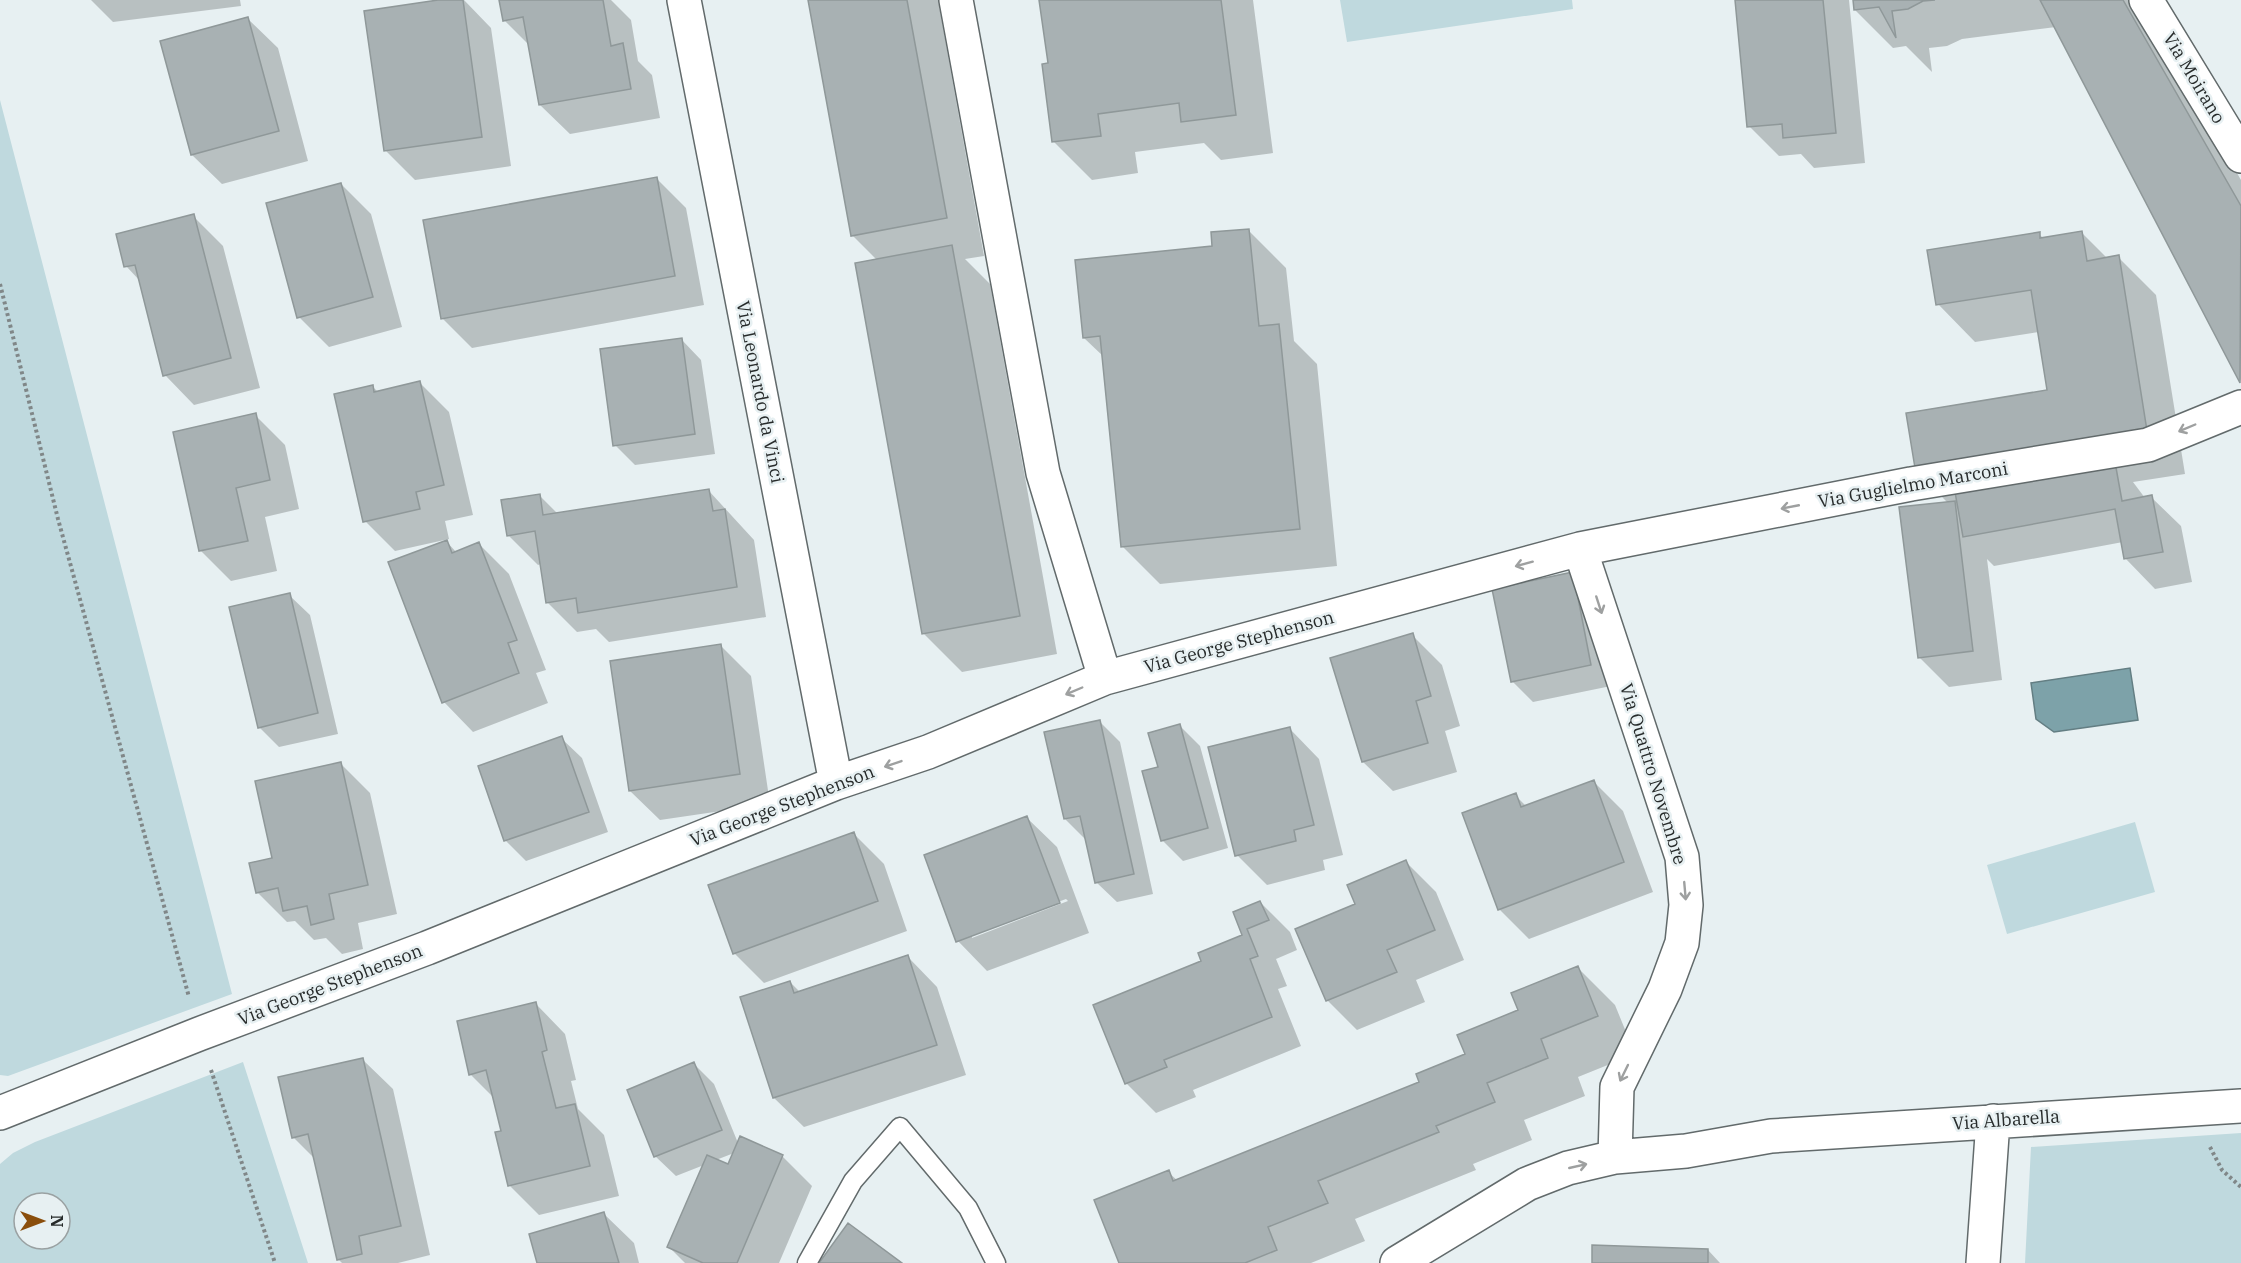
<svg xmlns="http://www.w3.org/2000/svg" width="2241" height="1263" viewBox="0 0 2241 1263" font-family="'IBM Plex Serif',serif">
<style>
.green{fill:#bfd9de;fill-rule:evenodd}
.water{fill:#7da2a9;stroke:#637e83;stroke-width:1.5}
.shadow{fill:#0003;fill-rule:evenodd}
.building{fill:#a8b1b3;stroke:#8f9899;stroke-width:1.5}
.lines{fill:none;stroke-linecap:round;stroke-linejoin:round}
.service-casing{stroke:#626a6b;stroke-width:21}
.minor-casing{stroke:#626a6b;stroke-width:36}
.path{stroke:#808788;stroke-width:4;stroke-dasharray:3 3;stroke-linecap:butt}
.service{stroke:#fff;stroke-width:18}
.minor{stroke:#fff;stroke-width:33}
.oneway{stroke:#9ea0a0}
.labels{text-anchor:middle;stroke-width:5;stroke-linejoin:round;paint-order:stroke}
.street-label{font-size:18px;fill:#272b2b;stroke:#e7f0f2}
</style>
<rect width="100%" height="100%" fill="#e7f0f2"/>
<path class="green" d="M 1340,0 L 1572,0 L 1573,9 L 1347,42 Z
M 0,100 L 232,994 L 8,1076 L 0,1075 Z
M 2135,822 L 2155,892 L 2007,934 L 1987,865 Z
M 243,1062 L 308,1263 L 0,1263 L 0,1164 L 13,1153 L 35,1142 ZM 24,1203 L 60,1203 L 60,1239 L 24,1239 Z
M 2241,1133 L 2241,1263 L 2025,1263 L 2031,1147 Z"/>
<path class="water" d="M 2130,668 L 2138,720 L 2054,732 L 2036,719 L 2031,683 Z"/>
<path class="shadow" d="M 91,0 L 240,0 L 241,6 L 113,22 Z
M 449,0 L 464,0 L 491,28 L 511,166 L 415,180 L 386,151 Z
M 500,0 L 611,0 L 631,20 L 638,61 L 652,75 L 660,118 L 570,134 L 540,105 L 530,46 L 504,20 Z
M 809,0 L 938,0 L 984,256 L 965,259 L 990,284 L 1057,654 L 962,672 L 924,634 L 877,260 L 852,235 Z
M 1041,0 L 1253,0 L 1273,153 L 1221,160 L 1204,143 L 1135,152 L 1138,173 L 1092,180 L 1054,142 L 1050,65 Z
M 1737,0 L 1849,0 L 1865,163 L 1814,168 L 1801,154 L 1779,156 L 1749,126 Z
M 1854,0 L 2137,0 L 2241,180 L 2241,381 L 2056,27 L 1962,39 L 1947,46 L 1929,48 L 1932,72 L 1906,46 L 1893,48 L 1855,10 Z
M 248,19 L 278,48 L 308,161 L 222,184 L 192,155 Z
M 656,178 L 686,208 L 704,305 L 472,348 L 442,318 Z
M 341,184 L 371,214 L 402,327 L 329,347 L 299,317 Z
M 193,216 L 223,246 L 260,388 L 194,405 L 165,375 L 141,282 L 126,266 Z
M 1248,230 L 1286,268 L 1294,341 L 1317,364 L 1337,566 L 1160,584 L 1122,546 L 1104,357 L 1084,338 L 1214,247 Z
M 2082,233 L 2108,259 L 2118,257 L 2156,295 L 2185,474 L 2133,482 L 2145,498 L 2151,497 L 2181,526 L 2192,582 L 2155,589 L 2126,559 L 2123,542 L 1994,566 L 1987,559 L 2002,680 L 1949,687 L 1919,657 L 1948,503 L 1918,473 L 2049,391 L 2039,332 L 1975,342 L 1938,304 L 2039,234 L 2044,239 Z
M 681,339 L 701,360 L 715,454 L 635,465 L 615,445 Z
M 419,382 L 449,412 L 473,515 L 445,521 L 449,539 L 395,551 L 365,521 L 372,386 L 378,392 Z
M 255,415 L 285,445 L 299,509 L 265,517 L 277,571 L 231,581 L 201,551 L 175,433 Z
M 709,491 L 754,540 L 766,617 L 609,642 L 596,629 L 577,632 L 547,602 L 541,564 L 538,565 L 508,535 L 540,496 L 558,514 Z
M 446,541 L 457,553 L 479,544 L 509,574 L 546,670 L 536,673 L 548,703 L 473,732 L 444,702 Z
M 1572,574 L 1611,686 L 1533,702 L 1512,681 Z
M 289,595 L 310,615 L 338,734 L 279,747 L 259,727 Z
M 1412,635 L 1442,665 L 1460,726 L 1445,731 L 1457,772 L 1393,791 L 1363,762 Z
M 721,646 L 751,676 L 770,804 L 660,820 L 630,791 Z
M 1100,722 L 1120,742 L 1153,894 L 1117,902 L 1096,882 L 1085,839 L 1065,819 Z
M 1180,726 L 1200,746 L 1228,848 L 1183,861 L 1162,840 L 1160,768 Z
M 1290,729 L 1319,759 L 1343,855 L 1323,860 L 1325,870 L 1267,885 L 1237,855 Z
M 561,738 L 582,758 L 608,832 L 526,861 L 505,840 Z
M 340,763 L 370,793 L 397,914 L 358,923 L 363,949 L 342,954 L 326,938 L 314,940 L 295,921 L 287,922 L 257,892 L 274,859 Z
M 1594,782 L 1623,811 L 1653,892 L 1529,939 L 1499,909 L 1515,795 L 1527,807 Z
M 1027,818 L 1057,847 L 1089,933 L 987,971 L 958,941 ZM 1066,899 L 1068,901 L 972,938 L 972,934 Z
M 854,834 L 884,864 L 907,931 L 764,983 L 734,953 Z
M 1406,862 L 1436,892 L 1464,960 L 1416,980 L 1425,1002 L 1357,1030 L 1327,1000 L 1357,904 Z
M 1260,902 L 1290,932 L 1297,950 L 1276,959 L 1287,986 L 1278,989 L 1301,1046 L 1193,1090 L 1196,1097 L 1156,1113 L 1126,1083 L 1202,961 L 1244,936 L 1235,912 Z
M 908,957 L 937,987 L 966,1075 L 804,1127 L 774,1098 L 742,998 L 790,982 L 800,992 Z
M 1577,967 L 1615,1005 L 1635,1054 L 1578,1077 L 1585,1096 L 1524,1120 L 1532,1140 L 1473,1164 L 1476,1170 L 1355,1219 L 1365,1241 L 1311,1263 L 1121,1263 L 1168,1172 L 1178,1181 L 1420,1082 L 1467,1055 Z
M 536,1004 L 565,1034 L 576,1080 L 571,1081 L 578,1109 L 604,1135 L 619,1196 L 539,1215 L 509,1185 L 503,1132 L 495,1099 L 470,1074 Z
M 363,1060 L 393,1089 L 430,1255 L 398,1263 L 342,1263 L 338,1259 L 315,1159 L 293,1137 Z
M 694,1064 L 714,1084 L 738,1143 L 782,1156 L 812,1186 L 779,1263 L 685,1263 L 669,1247 L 704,1165 L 676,1176 L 655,1156 ZM 734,1153 L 729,1166 L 716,1160 Z
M 604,1214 L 634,1243 L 639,1263 L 539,1263 Z
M 1708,1250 L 1720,1263 L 1593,1263 Z"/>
<path class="building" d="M 438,0 L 463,0 L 482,137 L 384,151 L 364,11 Z
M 499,0 L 603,0 L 611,46 L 623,43 L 631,89 L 539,105 L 523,17 L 503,21 Z
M 808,0 L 907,0 L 947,218 L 851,236 Z
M 1039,0 L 1221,0 L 1236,115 L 1181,122 L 1179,103 L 1098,114 L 1101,136 L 1052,142 L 1042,64 L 1048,63 Z
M 1735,0 L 1823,0 L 1836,133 L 1783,138 L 1782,124 L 1747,127 Z
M 1853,0 L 1935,0 L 1923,1 L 1908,9 L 1892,11 L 1896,38 L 1879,7 L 1854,10 Z
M 2040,0 L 2123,0 L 2241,206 L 2240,383 Z
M 248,17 L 279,131 L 191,155 L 160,41 Z
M 657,177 L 675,276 L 441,319 L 423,220 Z
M 341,183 L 373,297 L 297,318 L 266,203 Z
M 194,214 L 231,358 L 163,376 L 135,265 L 124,267 L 116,234 Z
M 1249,229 L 1259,326 L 1279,324 L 1300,529 L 1121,547 L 1100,336 L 1083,338 L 1075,260 L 1212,246 L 1211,232 Z
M 2082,231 L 2087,261 L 2119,255 L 2148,437 L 1916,474 L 1906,413 L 2047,390 L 2031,290 L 1936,305 L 1927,250 L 2040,232 L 2040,238 Z
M 952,245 L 1020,616 L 922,634 L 855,263 Z
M 682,338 L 695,434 L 613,446 L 600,349 Z
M 420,381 L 444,485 L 416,492 L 420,509 L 363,522 L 334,394 L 373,385 L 374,392 Z
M 256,413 L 270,480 L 236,488 L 248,541 L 199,551 L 173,432 Z
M 2115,462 L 2122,501 L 2152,495 L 2163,552 L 2124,559 L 2115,509 L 1963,537 L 1955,492 Z
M 709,489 L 713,511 L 725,509 L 737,587 L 578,613 L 576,598 L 546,603 L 535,531 L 507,536 L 501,500 L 540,494 L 543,515 Z
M 1955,501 L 1973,651 L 1918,658 L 1899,507 Z
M 447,540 L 452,553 L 479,542 L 517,640 L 508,643 L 519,673 L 442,703 L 388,562 Z
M 1573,572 L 1591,665 L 1511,682 L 1492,589 Z
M 290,593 L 318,713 L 258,728 L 229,607 Z
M 1413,633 L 1431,696 L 1416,701 L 1428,743 L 1362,762 L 1330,658 Z
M 721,644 L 740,774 L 629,791 L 610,661 Z
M 1100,720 L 1134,874 L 1095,883 L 1080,816 L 1064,819 L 1044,732 Z
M 1180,724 L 1208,828 L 1161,841 L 1142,771 L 1158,767 L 1148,733 Z
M 1290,727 L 1314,825 L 1294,830 L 1296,841 L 1235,856 L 1208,747 Z
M 562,736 L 589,812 L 504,841 L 478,766 Z
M 341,762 L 368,885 L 329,894 L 334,919 L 311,925 L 307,906 L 283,911 L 278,888 L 256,893 L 249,863 L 272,858 L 255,781 Z
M 1594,780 L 1624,862 L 1498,910 L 1462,813 L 1516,793 L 1521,807 Z
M 1027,816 L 1060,903 L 956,942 L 924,855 Z
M 854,832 L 878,901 L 733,954 L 708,885 Z
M 1406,860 L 1435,930 L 1387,950 L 1397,972 L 1326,1001 L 1295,929 L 1355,904 L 1347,885 Z
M 1260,901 L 1269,920 L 1247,929 L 1258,956 L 1250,959 L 1272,1017 L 1164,1060 L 1167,1067 L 1125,1084 L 1093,1005 L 1201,961 L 1198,953 L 1242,935 L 1233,912 Z
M 908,955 L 937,1045 L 773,1098 L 740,997 L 790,981 L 794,993 Z
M 1578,966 L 1598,1016 L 1541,1039 L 1548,1058 L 1487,1083 L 1495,1102 L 1436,1126 L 1439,1132 L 1318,1181 L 1328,1203 L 1268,1227 L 1277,1250 L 1245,1263 L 1119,1263 L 1094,1200 L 1169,1170 L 1173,1181 L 1419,1082 L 1416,1074 L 1465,1054 L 1457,1035 L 1518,1010 L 1511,993 Z
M 536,1002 L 547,1050 L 542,1052 L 556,1108 L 575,1104 L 590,1166 L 508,1186 L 495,1132 L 501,1131 L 486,1070 L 469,1075 L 457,1021 Z
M 363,1058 L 401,1226 L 359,1236 L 362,1254 L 337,1260 L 308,1134 L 292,1138 L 278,1077 Z
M 694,1062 L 722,1130 L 654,1157 L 627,1090 Z
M 740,1136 L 783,1155 L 737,1263 L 703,1263 L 667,1247 L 707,1155 L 728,1164 Z
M 604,1212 L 619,1263 L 537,1263 L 529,1234 Z
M 848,1223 L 902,1263 L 819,1263 Z
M 1592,1245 L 1708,1249 L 1708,1263 L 1592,1263 Z"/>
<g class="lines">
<defs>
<path id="service" d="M 807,1263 L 853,1181 L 900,1127 L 968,1208 L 996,1263"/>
<path id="minor" d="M 684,0 L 836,783
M 956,0 L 1043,473 L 1105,678
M 2146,0 L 2241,156
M 1580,549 L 1682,857 L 1686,905 L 1682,943 L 1665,989 L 1617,1087 L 1615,1157
M 0,1113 L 199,1034 L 427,948 L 836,783 L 928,752 L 1105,678 L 1580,549 L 1911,484 L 2148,445 L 2241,407
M 1397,1263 L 1527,1184 L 1568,1168 L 1615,1157 L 1686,1151 L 1771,1136 L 2241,1106
M 1983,1263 L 1993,1121"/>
</defs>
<use href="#service" class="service-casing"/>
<use href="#minor" class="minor-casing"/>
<path class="path" d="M 0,284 L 58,519 L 189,997
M 211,1070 L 275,1263
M 2210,1147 L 2222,1170 L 2241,1187"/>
<use href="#service" class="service"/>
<use href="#minor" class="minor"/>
</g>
<defs><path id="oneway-shaft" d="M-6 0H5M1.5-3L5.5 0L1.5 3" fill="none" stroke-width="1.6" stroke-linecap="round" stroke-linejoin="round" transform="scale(1.5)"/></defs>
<g class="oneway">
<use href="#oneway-shaft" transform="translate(2187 428) rotate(157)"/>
<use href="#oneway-shaft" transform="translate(1790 507) rotate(169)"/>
<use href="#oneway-shaft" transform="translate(1524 564) rotate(165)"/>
<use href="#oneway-shaft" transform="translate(1599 605) rotate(72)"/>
<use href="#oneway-shaft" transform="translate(1074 691) rotate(157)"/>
<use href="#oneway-shaft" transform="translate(893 764) rotate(161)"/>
<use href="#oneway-shaft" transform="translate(1685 891) rotate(85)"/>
<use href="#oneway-shaft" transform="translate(1624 1073) rotate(116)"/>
<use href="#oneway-shaft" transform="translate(1578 1166) rotate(-13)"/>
</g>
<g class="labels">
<g class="street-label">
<text transform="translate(2194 78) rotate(59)" y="6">Via Moirano</text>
<text transform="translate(760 392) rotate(79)" y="6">Via Leonardo da Vinci</text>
<text transform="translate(1913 485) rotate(-10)" y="6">Via Guglielmo Marconi</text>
<text transform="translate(1239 642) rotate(-15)" y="6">Via George Stephenson</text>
<text transform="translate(1653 774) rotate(73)" y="6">Via Quattro Novembre</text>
<text transform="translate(782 806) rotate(-21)" y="6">Via George Stephenson</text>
<text transform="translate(330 985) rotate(-21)" y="6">Via George Stephenson</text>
<text transform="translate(2006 1120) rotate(-4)" y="6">Via Albarella</text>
</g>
</g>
<g transform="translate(42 1221) rotate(90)"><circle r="28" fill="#e7f0f2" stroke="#9aa1a2" stroke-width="1.5"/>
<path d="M0-4.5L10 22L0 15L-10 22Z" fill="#8a4e0c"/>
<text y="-9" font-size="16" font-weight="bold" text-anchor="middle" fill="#272b2b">N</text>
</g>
</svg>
